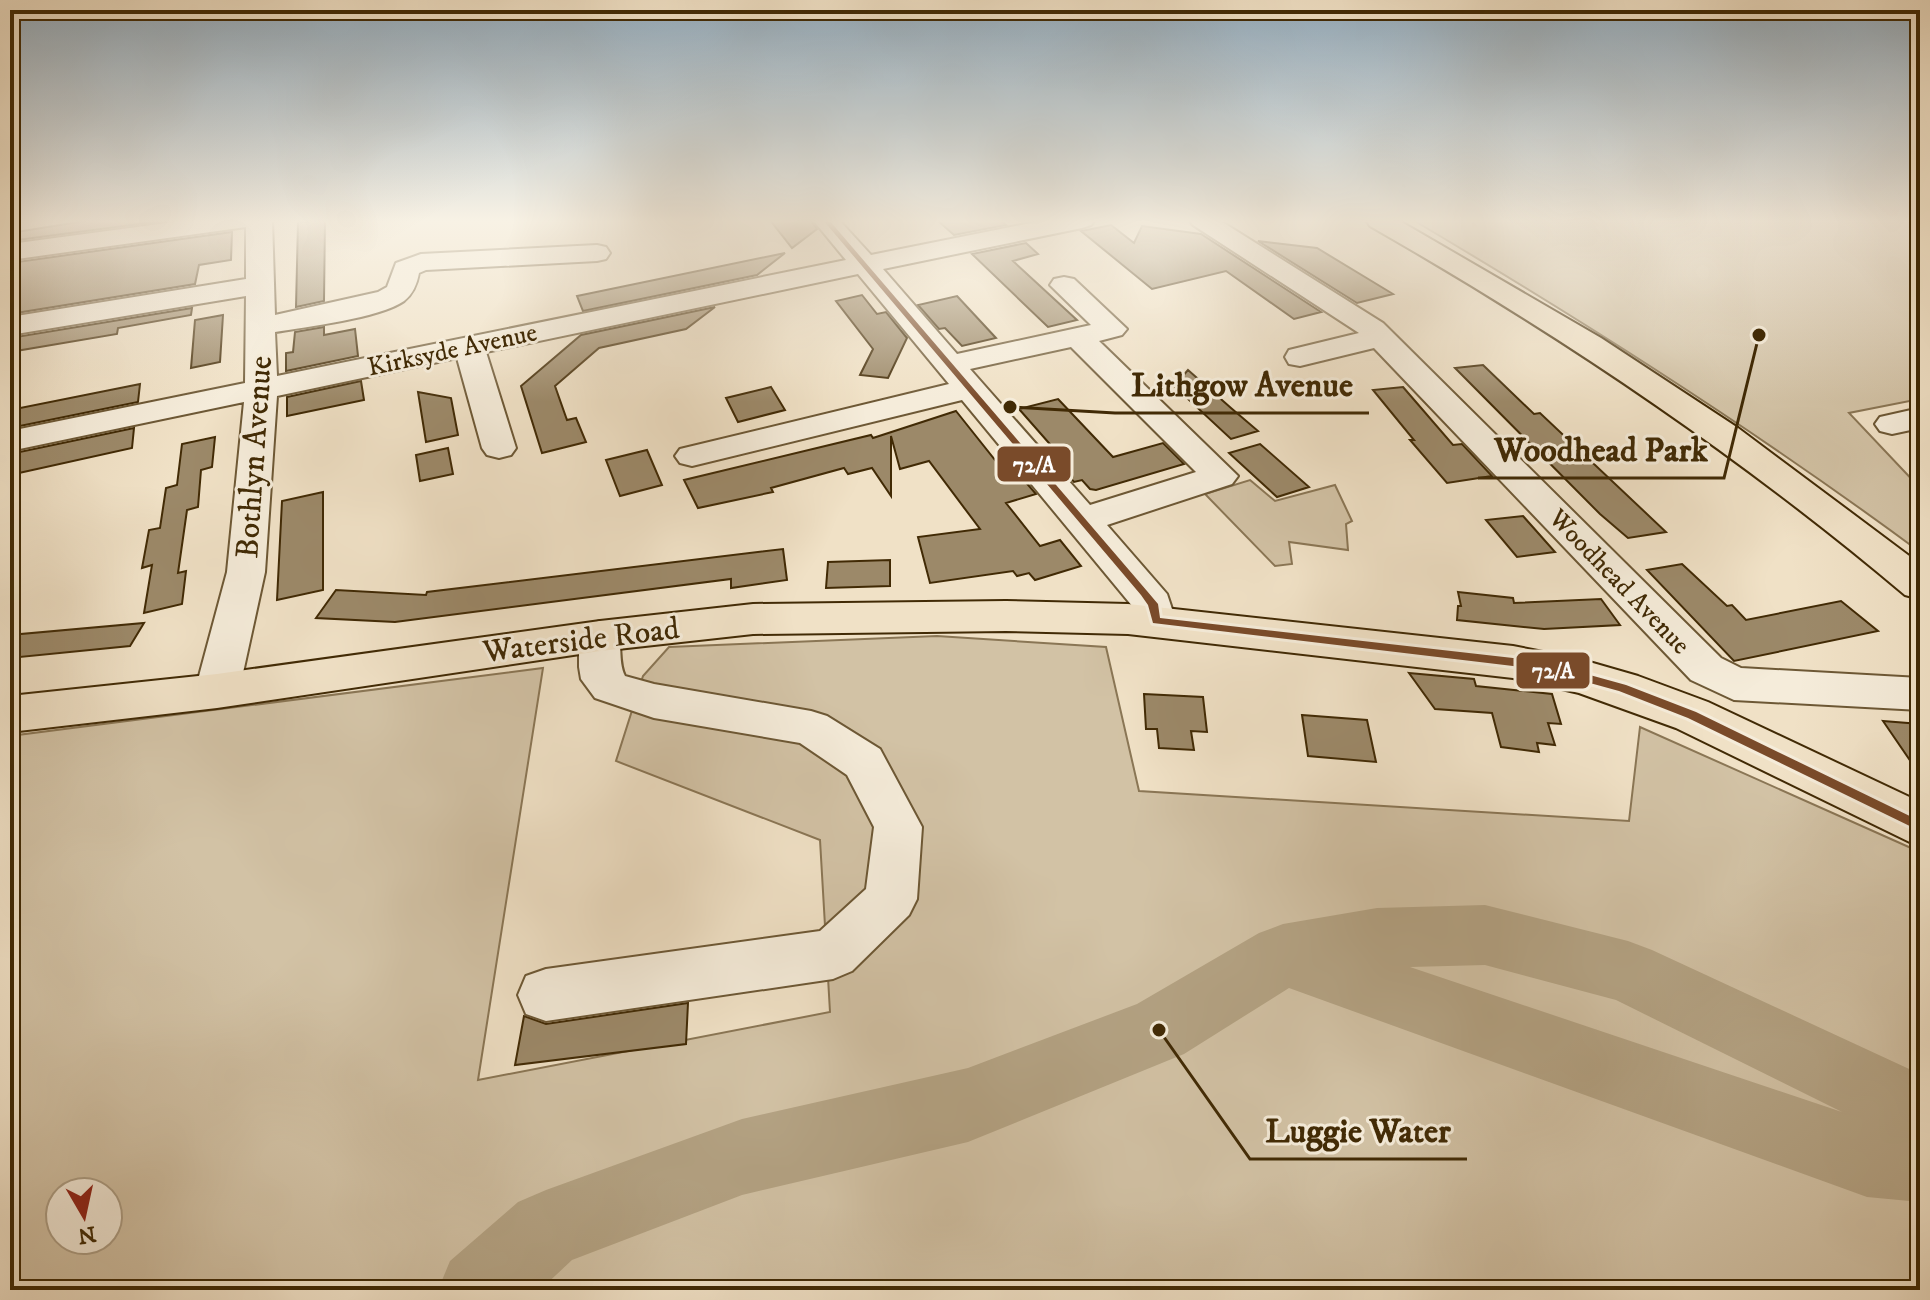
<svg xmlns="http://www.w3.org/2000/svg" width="1930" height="1300" viewBox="0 0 1930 1300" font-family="'IM FELL DW Pica',serif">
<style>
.green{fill:#d2c2a5;stroke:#8a7655;stroke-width:2;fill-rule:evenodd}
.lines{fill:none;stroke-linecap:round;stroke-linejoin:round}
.river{fill:#b4a384;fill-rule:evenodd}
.building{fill:#9c8969;stroke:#412a05;stroke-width:2}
.minor-casing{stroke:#6d5835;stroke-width:4}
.major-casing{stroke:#412a05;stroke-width:4}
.minor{fill:#f5ecda;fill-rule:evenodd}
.major{fill:#f0e1c6;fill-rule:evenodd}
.bus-1-casing{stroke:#f5ecda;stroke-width:6}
.bus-1{fill:#7a4b2a;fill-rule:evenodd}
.labels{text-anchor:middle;stroke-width:6;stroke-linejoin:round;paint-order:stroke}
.far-street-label{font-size:26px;fill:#412a05;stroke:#f5ecda}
.street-label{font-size:32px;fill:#412a05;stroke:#f5ecda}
.leader{fill:none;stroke:#412a05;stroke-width:3}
.callout-dot{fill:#412a05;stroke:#f5ecda;stroke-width:3}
.callout-label{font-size:34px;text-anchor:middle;font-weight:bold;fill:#412a05;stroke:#f5ecda;stroke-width:6;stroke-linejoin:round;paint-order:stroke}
.line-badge{stroke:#f5ecda;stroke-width:3}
.badge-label{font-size:22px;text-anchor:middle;font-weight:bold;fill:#fff}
</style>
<rect width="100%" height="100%" fill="#f0e1c6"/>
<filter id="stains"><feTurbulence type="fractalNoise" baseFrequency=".0025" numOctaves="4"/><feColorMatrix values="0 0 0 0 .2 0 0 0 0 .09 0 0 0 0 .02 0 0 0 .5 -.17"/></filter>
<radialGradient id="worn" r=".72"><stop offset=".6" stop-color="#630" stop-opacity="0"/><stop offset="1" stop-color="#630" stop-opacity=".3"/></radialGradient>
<path class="green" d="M 1413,220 L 1920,220 L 1920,399 L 1849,413 L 1920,488 L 1920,552 C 1758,432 1587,323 1413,220 Z
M 1250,480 L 1275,501 L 1335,485 L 1352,521 L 1346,524 L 1348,550 L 1289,542 L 1292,564 L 1275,566 L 1205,494 Z
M 937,636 L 1106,647 L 1139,791 L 1629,821 L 1640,727 L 1920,852 L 1920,1290 L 10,1290 L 10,736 L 543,668 L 478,1080 L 830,1012 L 820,840 L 616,761 L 643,676 L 669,647 ZM 60,1192 L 108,1192 L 108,1240 L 60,1240 Z"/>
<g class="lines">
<path class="river" d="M 1485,905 L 1628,941 L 1652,950 L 1920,1074 L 1920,1202 L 1867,1197 L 1289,988 L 1184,1054 L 968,1142 L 742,1195 L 572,1260 L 540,1290 L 438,1290 L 450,1261 L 518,1202 L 546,1190 L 742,1119 L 968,1068 L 1137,1004 L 1259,933 L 1283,924 L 1377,908 ZM 1485,965 L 1616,1000 L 1842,1112 L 1410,967 Z"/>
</g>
<path class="building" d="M 91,220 L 169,220 L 10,241 L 10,233 Z
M 325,220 L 324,301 L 296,307 L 298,222 Z
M 770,220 L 810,220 L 817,229 L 792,248 Z
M 937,220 L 1000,220 L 1006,225 L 954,235 Z
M 1111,225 L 1134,243 L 1142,226 L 1201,234 L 1321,312 L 1294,319 L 1226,271 L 1152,289 L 1081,231 Z
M 232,232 L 231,260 L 199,265 L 195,284 L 10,314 L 10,263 Z
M 1258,241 L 1317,248 L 1393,294 L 1357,303 Z
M 1026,243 L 1038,254 L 1013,261 L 1077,320 L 1048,327 L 972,254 Z
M 785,253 L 757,275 L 583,311 L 577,296 Z
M 862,295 L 877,314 L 886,312 L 907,338 L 888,378 L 860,375 L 873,349 L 836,301 Z
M 957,296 L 996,338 L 962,346 L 945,328 L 939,329 L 918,305 Z
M 715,307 L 686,329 L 599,348 L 555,386 L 567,420 L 576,418 L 586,442 L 542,453 L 521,386 L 581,335 Z
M 192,308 L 191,315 L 118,328 L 117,334 L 10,352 L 10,338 Z
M 223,315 L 220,362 L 191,368 L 195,320 Z
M 324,327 L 324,335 L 355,329 L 358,356 L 286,371 L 286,353 L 293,352 L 295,332 Z
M 1483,365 L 1534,414 L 1540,413 L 1666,532 L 1628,538 L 1600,514 L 1455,368 Z
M 1188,370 L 1231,408 L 1258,431 L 1231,439 L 1174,386 Z
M 361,381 L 364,400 L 287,416 L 287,397 Z
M 140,384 L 138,402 L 10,428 L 10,410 Z
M 771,387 L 785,410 L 738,422 L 726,398 Z
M 1403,387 L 1453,445 L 1462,444 L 1492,476 L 1447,483 L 1410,440 L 1414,440 L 1373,390 Z
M 418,392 L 451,398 L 458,435 L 426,442 Z
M 1058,399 L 1113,457 L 1163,443 L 1184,464 L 1096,490 L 1090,489 L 1082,480 L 1074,482 L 1055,461 L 1063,459 L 1019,409 Z
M 956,411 L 1007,475 L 1017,472 L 1036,494 L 1006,503 L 1040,546 L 1060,540 L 1081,566 L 1035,580 L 1029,573 L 1017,576 L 1013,571 L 930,583 L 918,537 L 980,529 L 929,461 L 900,469 L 891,436 L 891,496 L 872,468 L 848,474 L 844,468 L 771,488 L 773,492 L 698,508 L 684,480 L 871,435 L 873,438 Z
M 134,428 L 132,448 L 10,475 L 10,454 Z
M 215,437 L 212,467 L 201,470 L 198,507 L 187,510 L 178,573 L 186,571 L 182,604 L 144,613 L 152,565 L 142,568 L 149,530 L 160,528 L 166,488 L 177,485 L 182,444 Z
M 1260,444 L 1309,487 L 1277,497 L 1229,453 Z
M 448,448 L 453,474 L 420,481 L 416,455 Z
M 647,450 L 662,485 L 620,496 L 606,460 Z
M 323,492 L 323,590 L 277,600 L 282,501 Z
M 1523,516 L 1555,552 L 1517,557 L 1486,520 Z
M 783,549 L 787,580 L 731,588 L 731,579 L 395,622 L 316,618 L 336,590 L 426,595 L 427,592 Z
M 890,560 L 890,586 L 826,588 L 828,562 Z
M 1682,564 L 1727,606 L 1732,605 L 1746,620 L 1841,601 L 1878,631 L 1734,661 L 1647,570 Z
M 1458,592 L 1513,598 L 1514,603 L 1601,599 L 1620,625 L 1544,629 L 1457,620 L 1458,606 L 1461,606 Z
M 144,623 L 130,646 L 10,658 L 10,635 Z
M 1409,673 L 1474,679 L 1476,686 L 1552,694 L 1561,724 L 1548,723 L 1555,745 L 1537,743 L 1539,752 L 1501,747 L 1492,713 L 1435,709 Z
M 1144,694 L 1203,697 L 1207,732 L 1191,731 L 1194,750 L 1159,748 L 1157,729 L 1146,729 Z
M 1302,715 L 1367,720 L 1376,762 L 1308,756 Z
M 1883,721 L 1920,724 L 1920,775 Z
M 688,1003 L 686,1044 L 515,1065 L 524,1016 L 546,1024 Z"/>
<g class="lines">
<defs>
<path id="minor" d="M 189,220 L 272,220 L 275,315 L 378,292 L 387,287 L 396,263 L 421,254 L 597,245 L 606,247 L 610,253 L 606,259 L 597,261 L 426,270 L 419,273 C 417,284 413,294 404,301 C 380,318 306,327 275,332 L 277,376 L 846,260 L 813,220 L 839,220 L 871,255 L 1046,220 L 1095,220 L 1091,225 L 1082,228 L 883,269 L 957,354 L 1091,325 L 1050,285 L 1054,279 L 1064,277 L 1074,279 L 1127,329 L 1122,335 L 1099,341 L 1238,476 L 1232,484 L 1107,525 L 1167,594 L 1176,621 L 1170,631 L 1156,635 L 1142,631 L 1136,621 L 1133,607 L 962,400 L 692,466 L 680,463 L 675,456 L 680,449 L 949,384 L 858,274 L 486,352 L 516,448 L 511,455 L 499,458 L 487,455 L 482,448 L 457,358 L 277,396 L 265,572 L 239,691 L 232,703 L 217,707 L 202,703 L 195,691 L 227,572 L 244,402 L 10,451 L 10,431 L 245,383 L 246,296 L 10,335 L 10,317 L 246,279 L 246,227 L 10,260 L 10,244 ZM 1071,347 L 1196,472 L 1090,505 L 970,369 Z
M 1189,220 L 1219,220 L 1383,323 L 1721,658 L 1741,668 L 1920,678 L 1920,710 L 1734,700 L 1691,680 L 1374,348 L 1300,366 L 1289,364 L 1285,357 L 1289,350 L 1359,333 L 1193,225 Z
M 1920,408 L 1920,428 L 1892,434 L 1880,431 L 1875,424 L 1880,417 Z
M 600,621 L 615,626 C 624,642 617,660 625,676 L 654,684 L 811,711 L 827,716 L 880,749 L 922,827 L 917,899 L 909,915 L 852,971 L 833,979 L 546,1021 L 526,1014 L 518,995 L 526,976 L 546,969 L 820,931 L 866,889 L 874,827 L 847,775 L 800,743 L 654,718 L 595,698 L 581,679 L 579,667 L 579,636 L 585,626 Z"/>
<path id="major" d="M 1366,220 L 1398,220 L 1601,338 L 1738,428 L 1920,564 L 1920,599 L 1905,595 C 1738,454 1559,334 1370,226 Z
M 1006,601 L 1128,604 L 1513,646 L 1579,659 L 1638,676 L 1708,702 L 1920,802 L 1920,847 L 1676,728 L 1579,693 L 1513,678 L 1128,634 L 1006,631 L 753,634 L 600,651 L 217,708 L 10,732 L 10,696 L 217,674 L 600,621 L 753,604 Z"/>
</defs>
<use href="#minor" class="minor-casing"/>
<use href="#major" class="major-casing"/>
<use href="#minor" class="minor"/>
<use href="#major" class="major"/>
<defs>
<path id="bus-1" d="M 823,220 L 829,220 L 1147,591 L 1158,604 L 1160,618 L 1513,658 L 1579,672 L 1626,685 L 1696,712 L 1920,821 L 1920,831 L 1688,718 L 1619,691 L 1579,680 L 1513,666 L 1153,623 L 1148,605 L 1141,595 Z"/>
</defs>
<use href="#bus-1" class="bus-1-casing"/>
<use href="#bus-1" class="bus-1"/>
</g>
<linearGradient id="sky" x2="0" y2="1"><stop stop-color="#93adc0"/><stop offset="0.55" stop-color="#f8f2e5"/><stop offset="1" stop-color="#f8f2e5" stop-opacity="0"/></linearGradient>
<rect width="1930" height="402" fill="url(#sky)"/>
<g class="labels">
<g class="far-street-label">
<text transform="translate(452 349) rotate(-12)" y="9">Kirksyde Avenue</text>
<text transform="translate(1620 581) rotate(46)" y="9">Woodhead Avenue</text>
</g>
<g class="street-label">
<text transform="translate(253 457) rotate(-86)" y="11">Bothlyn Avenue</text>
<text transform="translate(581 639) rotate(-7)" y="11">Waterside Road</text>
</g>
</g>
<path class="leader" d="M1010 407L1115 413H1369M1759 335L1724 478H1478M1159 1030L1250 1159H1467"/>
<g class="callout-dot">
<circle cx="1010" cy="407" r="8"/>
<circle cx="1759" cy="335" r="8"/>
<circle cx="1159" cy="1030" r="8"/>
</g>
<g class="callout-label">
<text x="1242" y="396">Lithgow Avenue</text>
<text x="1601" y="461">Woodhead Park</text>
<text x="1358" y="1142">Luggie Water</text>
</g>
<g class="line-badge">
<rect x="996" y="445" width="76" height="38" rx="8" fill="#7a4b2a"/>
<rect x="1515" y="651" width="76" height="39" rx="8" fill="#7a4b2a"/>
</g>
<g class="badge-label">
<text x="1034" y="472">72/A</text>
<text x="1553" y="678">72/A</text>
</g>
<rect width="1930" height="1300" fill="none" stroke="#f0e1c6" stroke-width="40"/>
<rect x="12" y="12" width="1906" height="1276" fill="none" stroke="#412a05" stroke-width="4"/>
<rect x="20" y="20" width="1890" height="1260" fill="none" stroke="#412a05" stroke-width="2"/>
<g transform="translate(84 1216) rotate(171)"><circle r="38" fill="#f5ecda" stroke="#ad9e85" stroke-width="2"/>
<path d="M0-6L14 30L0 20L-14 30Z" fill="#8f2418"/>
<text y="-12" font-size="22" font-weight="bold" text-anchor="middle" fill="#412a05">N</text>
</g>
<rect width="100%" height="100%" filter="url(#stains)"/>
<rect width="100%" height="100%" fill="url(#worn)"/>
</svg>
